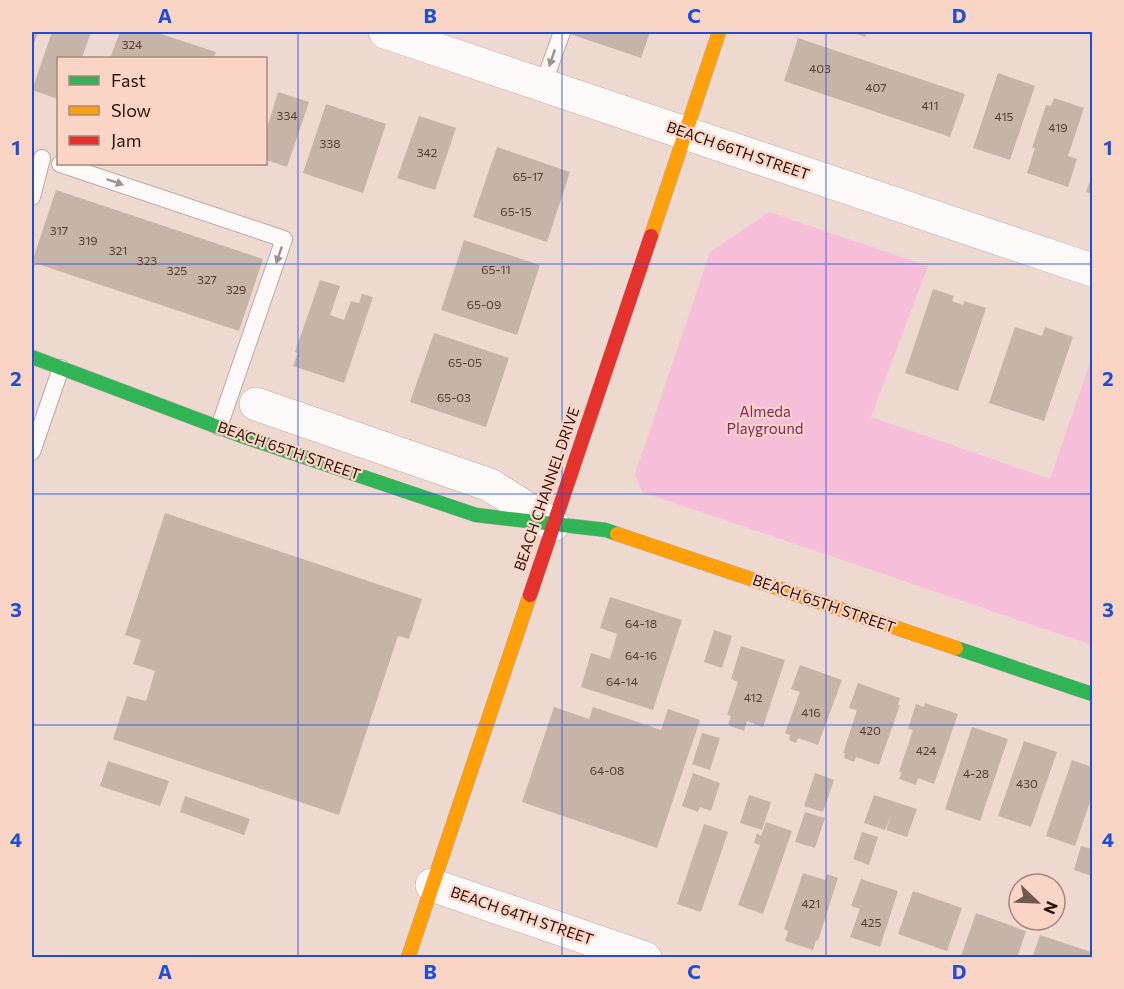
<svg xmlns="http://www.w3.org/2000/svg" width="1124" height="989" viewBox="0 0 1124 989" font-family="Commissioner,sans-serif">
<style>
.green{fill:#f6bed8}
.building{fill:#c7b4a9}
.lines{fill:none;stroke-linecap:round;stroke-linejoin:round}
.lane-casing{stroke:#bda9a1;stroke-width:18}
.street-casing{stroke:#bda9a1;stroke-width:34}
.fast-casing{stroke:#bda9a1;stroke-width:15}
.slow-casing{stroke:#bda9a1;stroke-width:15}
.jam-casing{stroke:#bda9a1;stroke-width:15}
.lane{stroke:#fcf9f8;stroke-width:16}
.street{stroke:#fcf9f8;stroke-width:33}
.fast{stroke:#30b455;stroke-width:14}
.slow{stroke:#ff9f0a;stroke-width:14}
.jam{stroke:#e5322d;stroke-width:14}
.oneway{fill:#9e928e}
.grid{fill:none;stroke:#1d4ed8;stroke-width:1.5;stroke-opacity:0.55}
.labels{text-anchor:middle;stroke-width:4.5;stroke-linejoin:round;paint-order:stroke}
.number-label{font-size:12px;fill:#523d34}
.street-label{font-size:15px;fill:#2b150d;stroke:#fad4c5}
.park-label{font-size:15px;fill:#87226b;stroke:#fad4c5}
.neatline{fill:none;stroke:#1d4ed8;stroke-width:2}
.grid-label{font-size:20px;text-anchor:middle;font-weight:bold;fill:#1d4ed8}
</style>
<rect width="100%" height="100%" fill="#eed9d1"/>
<path class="green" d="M 769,212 L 928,266 L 871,417 L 1050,479 L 1092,357 L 1092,645 L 642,492 L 635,474 L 710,252 Z"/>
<path class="building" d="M 32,32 L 38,32 L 32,49 Z
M 52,32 L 91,32 L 82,58 L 58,58 L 58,99 L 32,90 Z
M 120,32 L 155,32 L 216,52 L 214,58 L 110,58 Z
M 564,32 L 650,32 L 641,58 Z
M 851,32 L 867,32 L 865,37 Z
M 798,38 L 965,94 L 950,137 L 784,81 Z
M 998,73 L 1035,86 L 1010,160 L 973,148 Z
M 278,92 L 309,102 L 287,167 L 266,160 L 266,131 Z
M 1054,98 L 1084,108 L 1068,156 L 1077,159 L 1068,187 L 1027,173 L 1035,148 L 1032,148 L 1046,105 L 1051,106 Z
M 326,104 L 386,124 L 363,193 L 303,173 Z
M 419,116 L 456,128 L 435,190 L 397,178 Z
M 497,147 L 570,172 L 547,242 L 473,217 Z
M 1092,175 L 1092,194 L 1086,192 Z
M 56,190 L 263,259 L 239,331 L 32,262 Z
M 464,240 L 540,265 L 517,335 L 441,310 Z
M 320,280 L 340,286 L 330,315 L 344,320 L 351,301 L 359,303 L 362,294 L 373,297 L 344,383 L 293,366 L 298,353 L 295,352 Z
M 933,289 L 954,296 L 952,301 L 963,305 L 964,301 L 986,308 L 958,391 L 905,373 Z
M 1015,327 L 1042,336 L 1045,327 L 1073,337 L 1044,421 L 989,403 Z
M 434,333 L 509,358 L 486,427 L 410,402 Z
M 165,513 L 422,599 L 409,639 L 398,636 L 339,815 L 113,739 L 127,696 L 146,701 L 155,671 L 133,664 L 141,640 L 125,635 Z
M 610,597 L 682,620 L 653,710 L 581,687 L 591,653 L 610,659 L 617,634 L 600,628 Z
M 714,630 L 732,636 L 722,668 L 704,662 Z
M 741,646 L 785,660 L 763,727 L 747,721 L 744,731 L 728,725 L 731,716 L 727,715 L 738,682 L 731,679 Z
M 800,665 L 842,680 L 818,745 L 798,738 L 796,743 L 789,740 L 790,735 L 785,733 L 800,692 L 791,689 Z
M 858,683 L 900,698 L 898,705 L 900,705 L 879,765 L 856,757 L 854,762 L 844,758 L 845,753 L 843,753 L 857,710 L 849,708 Z
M 925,703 L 958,714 L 934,784 L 918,778 L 916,785 L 899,779 L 902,772 L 899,772 L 913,730 L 908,729 L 916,704 L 924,707 Z
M 554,707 L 589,719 L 593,707 L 661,730 L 668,709 L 700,720 L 657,848 L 522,802 Z
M 972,727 L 1008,739 L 980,821 L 945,809 Z
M 702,733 L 720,738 L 710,770 L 692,764 Z
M 1024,741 L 1057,752 L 1031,827 L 998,816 Z
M 1072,760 L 1092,767 L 1092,796 L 1075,846 L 1046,836 Z
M 108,761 L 169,781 L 160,806 L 100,786 Z
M 693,773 L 720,783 L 711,811 L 700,807 L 698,812 L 682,806 Z
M 815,773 L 834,780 L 823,812 L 804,806 Z
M 749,795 L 771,802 L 762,830 L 740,823 Z
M 874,795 L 917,809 L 907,837 L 886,830 L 892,813 L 885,830 L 864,823 Z
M 185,796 L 250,819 L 244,835 L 180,812 Z
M 805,812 L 825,818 L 815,848 L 795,842 Z
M 766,822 L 792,831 L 763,914 L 738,905 L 760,845 L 754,843 L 757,833 L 761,836 Z
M 704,824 L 728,832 L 701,912 L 677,904 Z
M 862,832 L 878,837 L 869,865 L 853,859 Z
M 1081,846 L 1092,849 L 1092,876 L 1074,870 Z
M 803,873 L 825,880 L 827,874 L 838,878 L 818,941 L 816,940 L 813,950 L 785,941 L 788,931 L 784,929 Z
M 861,879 L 898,891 L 880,947 L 850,937 L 860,909 L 851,906 Z
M 913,891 L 962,908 L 947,951 L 898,934 Z
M 976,913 L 1026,931 L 1017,958 L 965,958 L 961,956 Z
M 1040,935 L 1091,952 L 1089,958 L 1032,958 Z"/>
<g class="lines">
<defs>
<path id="lane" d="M 543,85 L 562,32
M 60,164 L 284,239 L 219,427
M 32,197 L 42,158
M 32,452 L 61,368"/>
<path id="street" d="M 385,32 L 1092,270
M 256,404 L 490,485 L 553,525
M 432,885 L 645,958"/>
<path id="fast" d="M 32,357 L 239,435 L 476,515 L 606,530 L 617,534
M 956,648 L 1092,694"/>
<path id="slow" d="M 651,236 L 719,32
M 617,534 L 956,648
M 408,958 L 530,595"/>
<path id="jam" d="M 530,595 L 651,236"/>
</defs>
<use href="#lane" class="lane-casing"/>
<use href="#street" class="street-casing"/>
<use href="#fast" class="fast-casing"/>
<use href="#slow" class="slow-casing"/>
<use href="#jam" class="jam-casing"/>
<use href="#lane" class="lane"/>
<use href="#street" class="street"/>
<use href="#fast" class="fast"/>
<use href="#slow" class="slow"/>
<use href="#jam" class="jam"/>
</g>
<defs><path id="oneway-solid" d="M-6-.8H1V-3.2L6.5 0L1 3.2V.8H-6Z" transform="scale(1.5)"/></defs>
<g class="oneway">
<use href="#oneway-solid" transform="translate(552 58) rotate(109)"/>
<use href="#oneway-solid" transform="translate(115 182) rotate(19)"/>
<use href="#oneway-solid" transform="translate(279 255) rotate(109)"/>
</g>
<path class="grid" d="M 298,32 L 298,958M 562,32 L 562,958M 826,32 L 826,958M 32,264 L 1092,264M 32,494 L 1092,494M 32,725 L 1092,725"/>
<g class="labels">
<g class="number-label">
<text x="132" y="49">324</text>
<text x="820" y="73">403</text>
<text x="876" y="92">407</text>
<text x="930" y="110">411</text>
<text x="287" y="120">334</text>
<text x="1004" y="121">415</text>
<text x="1058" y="132">419</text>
<text x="330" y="148">338</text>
<text x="427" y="157">342</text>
<text x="528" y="181">65-17</text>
<text x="516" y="216">65-15</text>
<text x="59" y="235">317</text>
<text x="88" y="245">319</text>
<text x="118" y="255">321</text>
<text x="147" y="265">323</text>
<text x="496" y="274">65-11</text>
<text x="177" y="275">325</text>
<text x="207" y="284">327</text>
<text x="236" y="294">329</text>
<text x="484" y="309">65-09</text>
<text x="465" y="367">65-05</text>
<text x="454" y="402">65-03</text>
<text x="641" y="628">64-18</text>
<text x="641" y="660">64-16</text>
<text x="622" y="686">64-14</text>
<text x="753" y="702">412</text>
<text x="811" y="717">416</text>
<text x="870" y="735">420</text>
<text x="926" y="755">424</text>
<text x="607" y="775">64-08</text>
<text x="976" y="778">4-28</text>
<text x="1027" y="788">430</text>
<text x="811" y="908">421</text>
<text x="871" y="927">425</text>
</g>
<g class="street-label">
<text transform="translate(738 151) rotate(19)" y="5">BEACH 66TH STREET</text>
<text transform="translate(289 451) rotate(19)" y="5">BEACH 65TH STREET</text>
<text transform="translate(547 489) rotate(-71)" y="5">BEACH CHANNEL DRIVE</text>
<text transform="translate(824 604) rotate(19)" y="5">BEACH 65TH STREET</text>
<text transform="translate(522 916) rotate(19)" y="5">BEACH 64TH STREET</text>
</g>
<g class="park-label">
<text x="765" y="417">Almeda<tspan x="765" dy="17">Playground</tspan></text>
</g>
</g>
<rect width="1124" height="989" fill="none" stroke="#fad4c5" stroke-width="66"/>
<rect x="57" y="57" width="210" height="108" fill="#fad4c5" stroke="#a7887b" stroke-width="1.5"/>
<rect x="69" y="76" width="30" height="9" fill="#30b455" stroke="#a7887b" stroke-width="1.5"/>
<text x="111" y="87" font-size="18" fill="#2b150d">Fast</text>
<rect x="69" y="106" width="30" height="9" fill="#ff9f0a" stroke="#a7887b" stroke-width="1.5"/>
<text x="111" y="117" font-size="18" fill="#2b150d">Slow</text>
<rect x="69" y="136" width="30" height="9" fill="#e5322d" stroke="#a7887b" stroke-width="1.5"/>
<text x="111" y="147" font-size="18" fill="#2b150d">Jam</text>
<g transform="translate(1037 902) rotate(113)"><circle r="28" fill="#fad4c5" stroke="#a7887b" stroke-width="1.5"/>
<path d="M0-4.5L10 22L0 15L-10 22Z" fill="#6f5a52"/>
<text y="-9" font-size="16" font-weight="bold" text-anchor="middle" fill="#2b150d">N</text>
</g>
<rect x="33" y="33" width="1058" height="923" class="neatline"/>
<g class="grid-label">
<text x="165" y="23">A</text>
<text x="430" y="23">B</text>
<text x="694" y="23">C</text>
<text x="959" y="23">D</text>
<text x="16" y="155">1</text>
<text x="1108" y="155">1</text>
<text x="16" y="386">2</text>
<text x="1108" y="386">2</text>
<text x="16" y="617">3</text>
<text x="1108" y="617">3</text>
<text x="16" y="847">4</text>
<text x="1108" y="847">4</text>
<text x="165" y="979">A</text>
<text x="430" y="979">B</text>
<text x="694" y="979">C</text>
<text x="959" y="979">D</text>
</g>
</svg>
